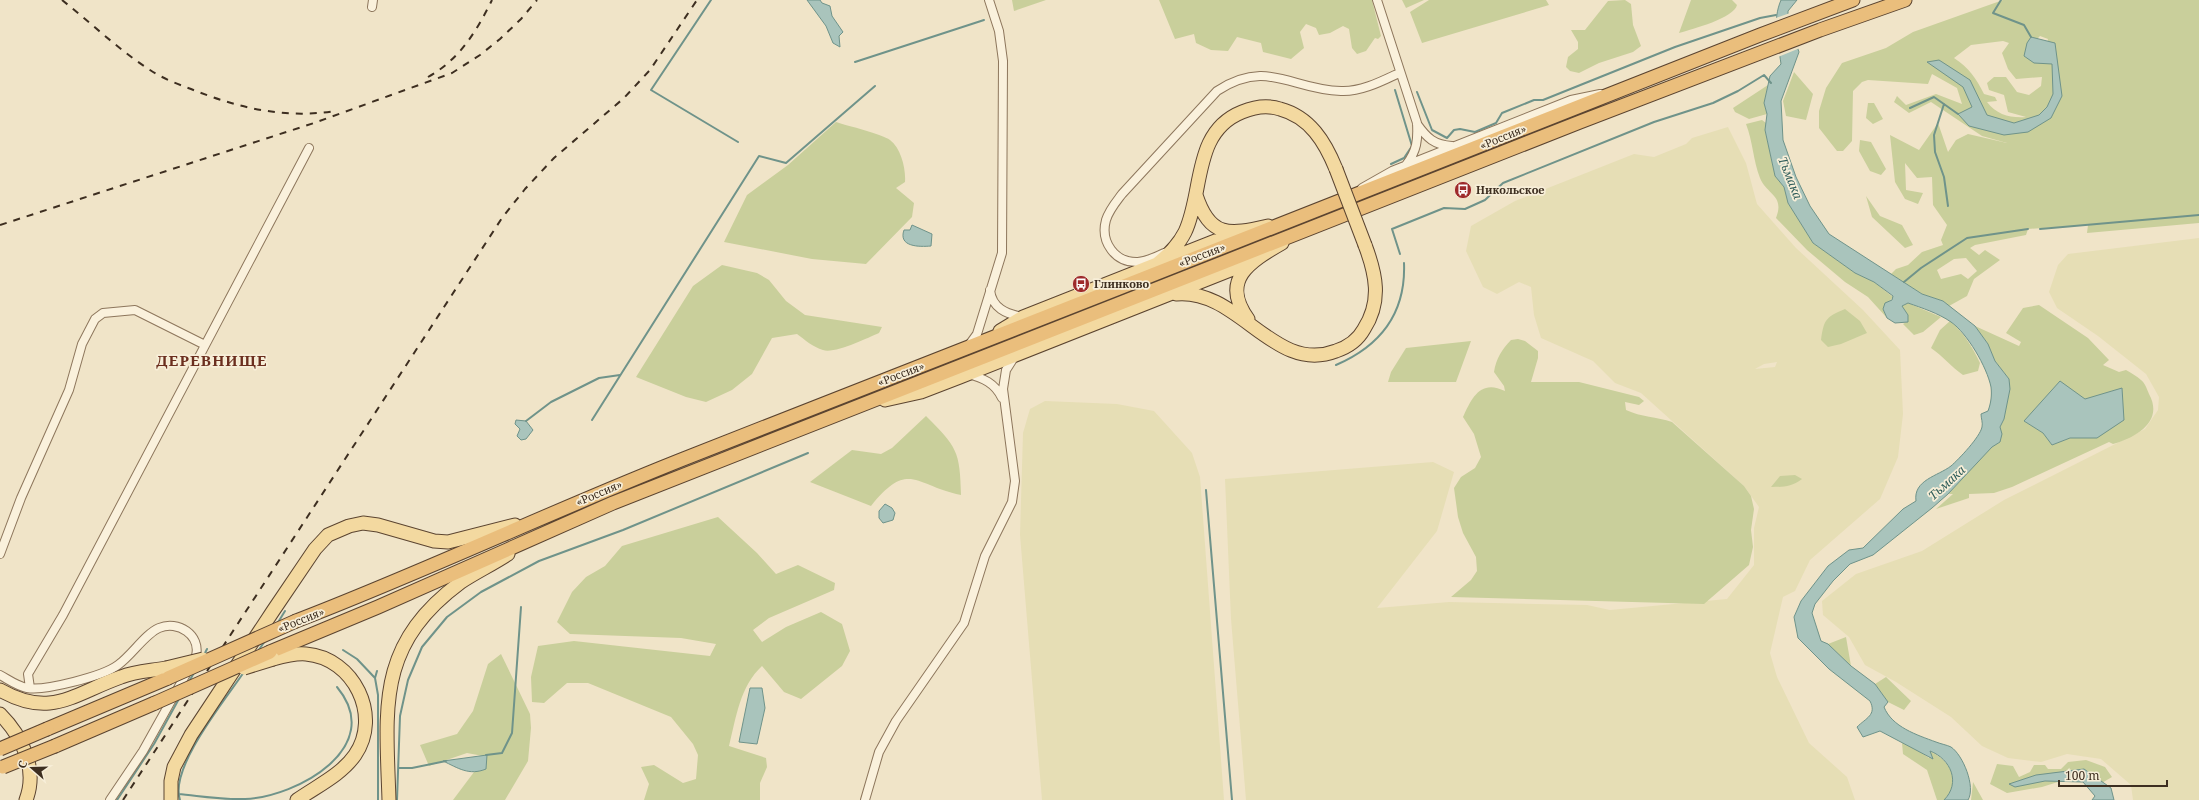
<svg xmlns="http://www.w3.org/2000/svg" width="2199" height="800" viewBox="0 0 2199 800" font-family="'Noto Serif',serif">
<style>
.farmland{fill:#e6deb5;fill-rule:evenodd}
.green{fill:#c9cf9b;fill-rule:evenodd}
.water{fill:#a9c4bc;stroke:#6f938a}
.pier{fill:#f0e4c8}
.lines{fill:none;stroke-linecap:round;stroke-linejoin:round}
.stream{stroke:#6f938a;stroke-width:2}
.minor-casing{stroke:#8d765c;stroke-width:10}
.primary-casing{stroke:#5b4430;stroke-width:15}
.trunk-casing{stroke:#5b4430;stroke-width:15}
.minor{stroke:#faf1dc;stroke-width:8}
.primary{stroke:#f3d9a0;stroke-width:13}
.trunk{stroke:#eabe7c;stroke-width:13}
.rail{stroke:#3d2e20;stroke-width:2;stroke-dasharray:7 7;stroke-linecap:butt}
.primary-bridge-casing{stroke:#5b4430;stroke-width:15;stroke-linecap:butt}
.trunk-bridge-casing{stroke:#5b4430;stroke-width:15;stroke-linecap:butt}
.primary-bridge{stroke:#f3d9a0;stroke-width:13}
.trunk-bridge{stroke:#eabe7c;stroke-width:13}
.labels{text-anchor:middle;stroke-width:3.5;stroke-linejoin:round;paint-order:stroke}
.street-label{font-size:11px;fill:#3d2e20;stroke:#f7eed8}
.poi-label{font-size:11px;font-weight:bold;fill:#3d2e20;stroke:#f7eed8;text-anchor:start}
.water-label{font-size:12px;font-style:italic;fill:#2f5d5a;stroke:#f7eed8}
.district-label{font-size:15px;font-weight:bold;letter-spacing:1px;fill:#6b2e1e;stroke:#f7eed8}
</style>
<rect width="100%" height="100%" fill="#f0e4c8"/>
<path class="farmland" d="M 1728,127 L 1746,163 L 1757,204 L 1796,248 L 1863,310 L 1900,350 L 1903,414 L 1898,457 L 1880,499 L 1810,560 L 1795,591 L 1783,597 L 1770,653 L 1777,677 L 1809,743 L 1847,777 L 1855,800 L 1246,800 L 1231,619 L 1225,479 L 1433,462 L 1454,472 L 1437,531 L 1377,608 L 1449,602 L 1587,605 L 1610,610 L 1727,599 L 1754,565 L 1754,528 L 1759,507 L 1744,486 L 1641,393 L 1615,383 L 1593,361 L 1541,338 L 1534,315 L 1531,287 L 1519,282 L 1497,294 L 1483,287 L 1466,251 L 1471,226 L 1515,201 L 1634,154 L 1654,157 L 1686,144 L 1692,138 ZM 1777,362 L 1775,367 L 1755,369 L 1764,364 Z
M 2199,238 L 2199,800 L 2133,800 L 2131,785 L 2101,759 L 2067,754 L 2041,762 L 2008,758 L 1982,746 L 1951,717 L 1896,682 L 1865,665 L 1849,637 L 1823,615 L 1822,601 L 1856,574 L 1922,551 L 2004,500 L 2145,429 L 2158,410 L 2159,397 L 2146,374 L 2098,336 L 2057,308 L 2049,292 L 2058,265 L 2068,254 Z
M 1045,401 L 1117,404 L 1154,411 L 1192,453 L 1200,477 L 1224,800 L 1042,800 L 1020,535 L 1023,433 L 1030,409 Z"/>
<path class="green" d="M 1012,0 L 1046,0 L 1014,11 Z
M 1159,0 L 1372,0 L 1381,36 L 1378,39 L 1375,38 L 1366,51 L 1357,54 L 1352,48 L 1349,29 L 1343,26 L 1330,33 L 1319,35 L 1316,28 L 1306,24 L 1300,32 L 1304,48 L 1291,59 L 1263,52 L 1261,43 L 1237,37 L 1228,51 L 1211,50 L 1196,43 L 1194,34 L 1175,39 Z
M 1402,0 L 1424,0 L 1406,8 Z
M 1429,0 L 1546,0 L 1549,5 L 1422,43 L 1410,12 Z
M 1625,0 L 1631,4 L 1633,25 L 1641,46 L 1633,52 L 1599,63 L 1579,73 L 1570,71 L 1566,67 L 1568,57 L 1578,49 L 1578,42 L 1571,30 L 1585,30 L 1608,1 Z
M 1691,0 L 1732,0 L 1737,5 C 1734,18 1693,29 1679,33 Z
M 2003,0 L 2199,0 L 2199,223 L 2087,233 L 2088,225 L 2028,229 L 2026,235 L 1975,245 L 1970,248 L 1979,255 L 1985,250 L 2000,260 L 1974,279 L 1967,296 L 1949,306 L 1943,301 L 1922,294 L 1891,274 L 1896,269 L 1908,265 L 1922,252 L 1943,245 L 1941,240 L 1947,225 L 1933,205 L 1932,177 L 1917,178 L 1905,163 L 1906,190 L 1923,193 L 1918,204 L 1905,199 L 1895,182 L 1890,135 L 1919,150 L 1938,123 L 1948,152 L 1956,140 L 1968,134 L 2007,143 L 1982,136 L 1931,102 L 1909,113 L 1894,102 L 1897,96 L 1906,105 L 1936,94 L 1962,104 L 1957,88 L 1932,74 L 1928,84 L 1868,80 L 1862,82 L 1853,91 L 1852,141 L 1843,151 L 1837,151 L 1819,128 L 1819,111 L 1826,88 L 1842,63 L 1886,48 L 1913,32 ZM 2040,36 L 2048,39 L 2044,55 L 2033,43 ZM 2003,41 L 2009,43 L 2002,53 L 2008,69 L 2016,79 L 2042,77 L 2041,86 L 2029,95 L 2017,92 L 2006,77 L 1994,77 L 1987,83 L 1989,90 L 2004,95 L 2008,112 L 2026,117 C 2010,118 1997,115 1987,102 L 1997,101 L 1995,97 L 1984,94 C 1976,78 1969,68 1954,58 L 1971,45 ZM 1966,258 L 1977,271 L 1968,279 L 1961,274 L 1941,279 L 1937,270 L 1954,259 Z
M 1794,72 L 1813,94 L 1806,120 L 1786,116 L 1783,101 Z
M 1768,85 L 1764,103 L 1767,114 L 1749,119 L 1735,112 L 1733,108 Z
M 1868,103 L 1874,103 L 1883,119 L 1873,124 L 1866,118 Z
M 1762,120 L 1766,123 L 1765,130 L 1775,176 L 1784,187 L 1788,203 L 1813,243 L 1855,273 L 1874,282 L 1893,297 L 1883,309 L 1887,318 L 1868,297 L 1845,282 L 1807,250 L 1776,218 C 1785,195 1767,195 1760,178 C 1753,160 1753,142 1746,124 Z
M 836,122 C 848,126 882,134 890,140 C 901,148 906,169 905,182 L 896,188 L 914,203 L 912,217 L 866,264 L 812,259 L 724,242 L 747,195 L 788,165 Z
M 1860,140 L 1871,142 L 1886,169 L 1881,175 L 1870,171 L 1859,151 Z
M 1866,196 L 1880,216 L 1902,225 L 1913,245 L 1905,248 L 1872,217 Z
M 722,265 L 757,273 L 769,280 L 786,301 L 805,315 L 882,327 L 879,333 C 867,338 835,354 823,350 C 813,347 805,340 797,334 L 772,338 L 752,374 L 732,390 L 706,402 L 686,397 L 636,377 L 693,286 Z
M 1908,303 L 1941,317 L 1923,332 L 1914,335 L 1903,324 L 1908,321 L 1908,315 L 1902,306 Z
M 2039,305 L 2088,338 L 2109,360 L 2103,365 L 2119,372 L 2126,370 C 2131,373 2137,376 2141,380 C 2145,383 2147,389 2149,394 C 2164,421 2137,437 2113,444 L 2109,442 L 2012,487 L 1994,493 L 1969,494 L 1969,498 L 1936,509 L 1953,494 L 1948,494 L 1992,446 L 2000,442 L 2000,427 L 2004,419 L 2009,379 L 1995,361 L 1988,344 L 1975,326 L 2019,346 L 2021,342 L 2006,333 L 2023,308 ZM 2122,388 L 2097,438 L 2070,438 L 2052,445 L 2043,433 L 2024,421 Z
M 1845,309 L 1860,321 L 1867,333 L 1841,344 L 1828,347 L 1821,340 C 1824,319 1826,317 1845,309 Z
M 1950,321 C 1964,333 1972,346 1980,363 L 1978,371 L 1963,375 C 1951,367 1943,356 1931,348 L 1940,330 Z
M 1518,339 L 1525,341 L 1538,351 L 1538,358 L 1531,382 L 1579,382 L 1639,397 L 1644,401 L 1639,405 L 1625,402 L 1626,410 C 1641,417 1657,417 1672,422 L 1744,486 L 1751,496 L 1754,509 L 1751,530 L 1753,547 L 1749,565 L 1704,604 L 1451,597 L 1471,580 L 1477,571 L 1476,557 L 1463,533 L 1458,517 L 1454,488 L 1461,477 L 1475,468 L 1481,457 L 1474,434 L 1463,417 C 1472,397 1481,379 1505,391 L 1504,386 L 1494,372 C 1496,359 1502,349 1511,340 Z
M 1471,341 L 1456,382 L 1388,382 L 1391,372 L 1406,348 Z
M 926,416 C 957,447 960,451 961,495 C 915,486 909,459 871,506 L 810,482 L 852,450 L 881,454 L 892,448 Z
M 1795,475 L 1802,479 C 1791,487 1784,487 1771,487 L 1780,476 Z
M 718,517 L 757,553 L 776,574 L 798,565 L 835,583 L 834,590 L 769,618 L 753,630 L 762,642 L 786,627 L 821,612 L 842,624 L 850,651 L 842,666 L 801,699 L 784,692 L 762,666 C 740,686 736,718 729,746 L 766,758 L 767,767 L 760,783 L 760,800 L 644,800 L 649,784 L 641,767 L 654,765 L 683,783 L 696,779 L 698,755 L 693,744 L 671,717 L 588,683 L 567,683 L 544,703 L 532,702 L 531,677 L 538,646 L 574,641 L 710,656 L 716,644 L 681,638 L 570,634 L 557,622 L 572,592 L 586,577 L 605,566 L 622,546 Z
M 1846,637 L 1851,666 L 1828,644 Z
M 501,654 L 530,714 L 531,728 L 528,761 L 505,800 L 453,800 L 474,772 L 486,769 L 483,756 L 467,753 L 429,766 L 420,745 L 457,734 L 473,711 L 488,664 Z
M 1886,677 L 1911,701 L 1904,710 L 1888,702 L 1875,684 Z
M 1902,743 L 1916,749 L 1929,758 L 1929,751 C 1950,759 1962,782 1944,800 L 1937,800 L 1927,770 L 1903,754 Z
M 2086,760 L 2105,767 L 2112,777 L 2100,784 L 2080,775 L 2042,787 L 2007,793 L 1990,784 L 1997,764 L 2013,766 L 2019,777 L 2030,772 L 2034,765 L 2045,765 L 2048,769 L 2061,769 L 2068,762 Z
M 1973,782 L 1983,800 L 1971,800 Z"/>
<path class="water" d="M 807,0 L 820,0 L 822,3 L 830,6 L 832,16 L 843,32 L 839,36 L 840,47 L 833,43 L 826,26 Z
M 1781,0 L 1797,0 L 1788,11 L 1788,21 L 1799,52 L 1781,101 L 1783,140 L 1796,177 L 1810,206 L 1829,234 L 1922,294 L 1943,301 L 1975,326 L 1988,344 L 1995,361 L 2009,379 L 2010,389 L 2004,419 L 2000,427 L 2002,434 L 2000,442 L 1992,447 L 1948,494 L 1932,508 L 1873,555 L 1850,564 L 1833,581 L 1815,604 L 1812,613 L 1821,641 L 1828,644 L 1851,666 L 1875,684 L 1888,702 L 1884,707 C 1892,727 1917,735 1936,742 C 1941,744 1947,745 1951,747 C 1963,755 1976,787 1968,800 L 1944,800 C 1961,783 1951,759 1930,751 L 1933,759 L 1880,731 L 1863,737 L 1857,727 C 1866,718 1877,715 1870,701 L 1829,669 L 1798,638 L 1794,617 L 1801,601 L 1828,566 L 1849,550 L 1863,548 L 1903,509 L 1916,501 C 1913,480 1938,476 1951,466 C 1959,459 1980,437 1982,427 C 1983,423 1981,418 1981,414 L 1988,411 C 1991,403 1992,395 1991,387 C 1987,367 1967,333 1951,322 C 1938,313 1922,308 1908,303 L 1902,306 L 1908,315 L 1908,322 L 1895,323 L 1887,318 L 1883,309 L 1885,303 L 1892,300 L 1893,296 L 1874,282 L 1855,273 L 1813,243 L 1788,203 L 1784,187 L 1775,176 L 1765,130 L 1767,114 L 1764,103 L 1770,76 L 1781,64 C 1778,42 1772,21 1781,0 Z
M 2031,37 L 2055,43 L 2062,96 L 2051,118 L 2028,132 L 2004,135 L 1969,126 L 1958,114 L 1972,107 L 1963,87 L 1927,62 L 1939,60 L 1970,80 L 1987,115 L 2014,123 L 2039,115 L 2047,107 L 2053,94 L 2052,64 L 2034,63 L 2024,56 L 2027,43 Z
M 912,225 L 932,234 L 931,246 C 919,247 898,247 904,230 L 910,230 Z
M 2060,381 L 2085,399 L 2122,388 L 2124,420 L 2097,438 L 2070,438 L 2052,445 L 2043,433 L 2024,421 Z
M 516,420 L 526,421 L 533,430 L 526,439 L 521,440 L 517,436 L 520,429 L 515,424 Z
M 885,504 L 892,508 L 895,513 L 893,520 L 883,523 L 879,518 L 879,511 Z
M 750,688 L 762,688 L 765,708 L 757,744 L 739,742 Z
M 487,755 L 486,769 C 469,776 458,768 443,761 Z
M 2084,769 L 2111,788 L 2114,800 L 2092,800 L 2095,796 L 2083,782 L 2045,781 L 2015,787 L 2009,784 L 2036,775 Z"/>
<path class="pier" d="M 1790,13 L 1790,20 L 1800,48 L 1778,57 L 1773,19 Z"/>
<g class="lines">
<path class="stream" d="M 711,0 L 651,90 L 738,142
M 2001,0 L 1993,13 L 2024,25 L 2031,37
M 855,62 L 984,20
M 1417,92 L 1432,130 L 1447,138 L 1454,130 L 1460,129 L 1475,132 L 1496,123 L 1502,113 L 1534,100 L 1543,100 L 1675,47 L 1760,18 L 1776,15
M 1944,104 L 1934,135 L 1935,152 L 1944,177 L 1948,206
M 1910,108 L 1934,97 L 1958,114
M 1391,164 L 1404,158 L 1412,146 L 1395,90
M 2040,229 L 2199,215
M 1400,254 L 1392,229 L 1444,208 L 1465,209 L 1485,200 L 1503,183 L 1654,122 L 1713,103 L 1738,91 L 1764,75 L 1771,83
M 1904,282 L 1921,268 L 1967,238 L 2028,229
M 1336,365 C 1380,346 1406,313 1404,263
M 592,420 L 759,156 L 786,163 L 875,86
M 526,421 L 551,402 L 599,378 L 620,375
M 1206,490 L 1232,800
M 277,624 L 285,611
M 343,650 L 357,659 L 375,678
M 258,651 L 265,641
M 204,655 L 207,649
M 377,671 L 375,678 L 378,695 L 378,800
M 188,683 L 194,673
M 486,755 L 502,753 L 512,733 L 521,607
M 398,768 L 412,768 L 446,761
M 178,794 C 200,796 223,800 245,799 C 297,797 387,747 337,687
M 117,800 L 154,744 L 180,697
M 180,800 C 169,768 225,700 244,672
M 397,800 L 400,716 L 408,680 L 422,647 L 447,617 L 481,592 L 539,561 L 623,530 L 808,453"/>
<defs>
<path id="minor" d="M 1377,0 L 1417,123 C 1418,140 1417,151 1406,165
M 372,7 L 373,0
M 1417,124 C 1427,138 1434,145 1452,146
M 1362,188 L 1392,171 L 1571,100 L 1600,94
M 1164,253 C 1156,257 1147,261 1138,262 C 1115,263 1100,242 1106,220 C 1109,210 1116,202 1122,194 L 1217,91 C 1268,58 1291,90 1341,91 C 1361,92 1382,81 1399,73
M 990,290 C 992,308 1006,314 1023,317
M 969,345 L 977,334 L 1002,253 L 1003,61 L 999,31 L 989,0
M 968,374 C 983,378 995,383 1002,398
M 0,554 L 21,498 L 69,390 L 82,344 L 95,319 L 103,313 L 135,310 L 205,345
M 0,675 C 9,680 17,686 27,688 C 46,691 103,676 118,665 C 132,655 145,634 159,628 C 178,620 201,635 196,656 L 143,751 L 110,800
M 30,688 L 28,674 L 63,615 L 309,148
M 865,800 L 879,752 L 896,721 L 964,623 L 985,556 L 1012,502 L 1015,481 L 1003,389 L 1006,370 L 1015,356"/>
<path id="primary" d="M 1196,195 C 1210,238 1229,235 1268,226
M 1157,264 C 1168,255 1178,246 1185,232 C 1204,192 1192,132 1242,112 C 1254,107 1268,105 1280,109 C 1310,117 1325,142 1336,169
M 1176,294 C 1239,288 1274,375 1336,351 C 1348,347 1358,340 1364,329 C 1382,301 1376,274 1365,245
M 1248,319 C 1220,280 1249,262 1282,243
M 1000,331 L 1023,317 L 1238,232
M 885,400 L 921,392 L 960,377 L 1253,261
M 273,659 C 284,656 295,653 306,654 C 354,658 382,716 355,755 C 341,775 317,786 297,800
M 0,690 C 51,719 73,694 121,677 C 136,671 150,671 166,668
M 0,714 C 22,736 38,769 26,800
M 171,800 L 171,781 L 174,767 L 191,735 L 273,611 L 315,549 L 328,535 L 349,526 L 363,523 L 378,525 L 434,541 L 448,542 L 515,525
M 389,800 C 386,706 376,645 461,582 C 476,572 493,564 508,554"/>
<path id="trunk" d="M 296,621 C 429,570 558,508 691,456 C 1047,315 1405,178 1760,35 L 1853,0
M 270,652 L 378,607 L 613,503 L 1580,122 L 1820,30 L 1905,0
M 47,729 L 168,678
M 55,746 L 155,703"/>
</defs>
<use href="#minor" class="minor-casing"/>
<use href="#primary" class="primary-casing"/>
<use href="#trunk" class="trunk-casing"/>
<use href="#minor" class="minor"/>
<use href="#primary" class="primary"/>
<use href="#trunk" class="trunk"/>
<path class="rail" d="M 62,0 C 91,23 119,50 150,70 C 162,78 177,84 191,89 C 238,108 285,119 335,111
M 428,77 C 460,59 476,32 492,0
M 0,225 L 314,123 L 452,73 L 480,55 L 500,39 L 521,19 L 537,0
M 123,800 L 502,218 L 525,189 L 554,158 L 624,98 L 650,70 L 697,0"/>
<defs>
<path id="primary-bridge" d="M 1336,169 L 1365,245
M 166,668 L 203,659
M 244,668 L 273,659"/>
<path id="trunk-bridge" d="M 168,678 L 296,621
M 155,703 L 270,652
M 0,749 L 47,729
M 3,767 L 55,746"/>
</defs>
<use href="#primary-bridge" class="primary-bridge-casing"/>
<use href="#trunk-bridge" class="trunk-bridge-casing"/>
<use href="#primary-bridge" class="primary-bridge"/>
<use href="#trunk-bridge" class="trunk-bridge"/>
</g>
<defs>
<symbol id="bus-disc" viewBox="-11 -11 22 22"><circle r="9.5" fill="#9e2a2b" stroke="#f7eed8"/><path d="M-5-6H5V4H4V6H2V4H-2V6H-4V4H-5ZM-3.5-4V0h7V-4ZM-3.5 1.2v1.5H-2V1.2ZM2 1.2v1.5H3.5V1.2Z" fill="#fff"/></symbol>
</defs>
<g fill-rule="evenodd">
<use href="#bus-disc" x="1453" y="180" width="20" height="20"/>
<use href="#bus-disc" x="1071" y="274" width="20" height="20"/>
</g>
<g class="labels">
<g class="street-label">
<text transform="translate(1503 137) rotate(-22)" y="4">«Россия»</text>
<text transform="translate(1202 255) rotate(-21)" y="4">«Россия»</text>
<text transform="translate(901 374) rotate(-21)" y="4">«Россия»</text>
<text transform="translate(599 493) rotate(-23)" y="4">«Россия»</text>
<text transform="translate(301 620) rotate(-22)" y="4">«Россия»</text>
</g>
<g class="poi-label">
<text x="1476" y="194">Никольское</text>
<text x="1094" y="288">Глинково</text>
</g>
<g class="water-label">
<text transform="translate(1790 178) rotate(68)" y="4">Тьмака</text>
<text transform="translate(1947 483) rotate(-42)" y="4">Тьмака</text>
</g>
<g class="district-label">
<text x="212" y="366">ДЕРЕВНИЩЕ</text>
</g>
</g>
<g transform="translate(32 768) rotate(290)" stroke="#f7eed8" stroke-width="3" paint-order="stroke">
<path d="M0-3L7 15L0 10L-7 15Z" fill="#3d2e20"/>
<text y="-6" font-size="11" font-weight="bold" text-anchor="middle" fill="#3d2e20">С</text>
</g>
<path d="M2059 780v6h108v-6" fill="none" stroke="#3d2e20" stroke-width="2"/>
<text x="2065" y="780" font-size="12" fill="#3d2e20" stroke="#f7eed8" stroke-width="3" paint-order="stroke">100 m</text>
</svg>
